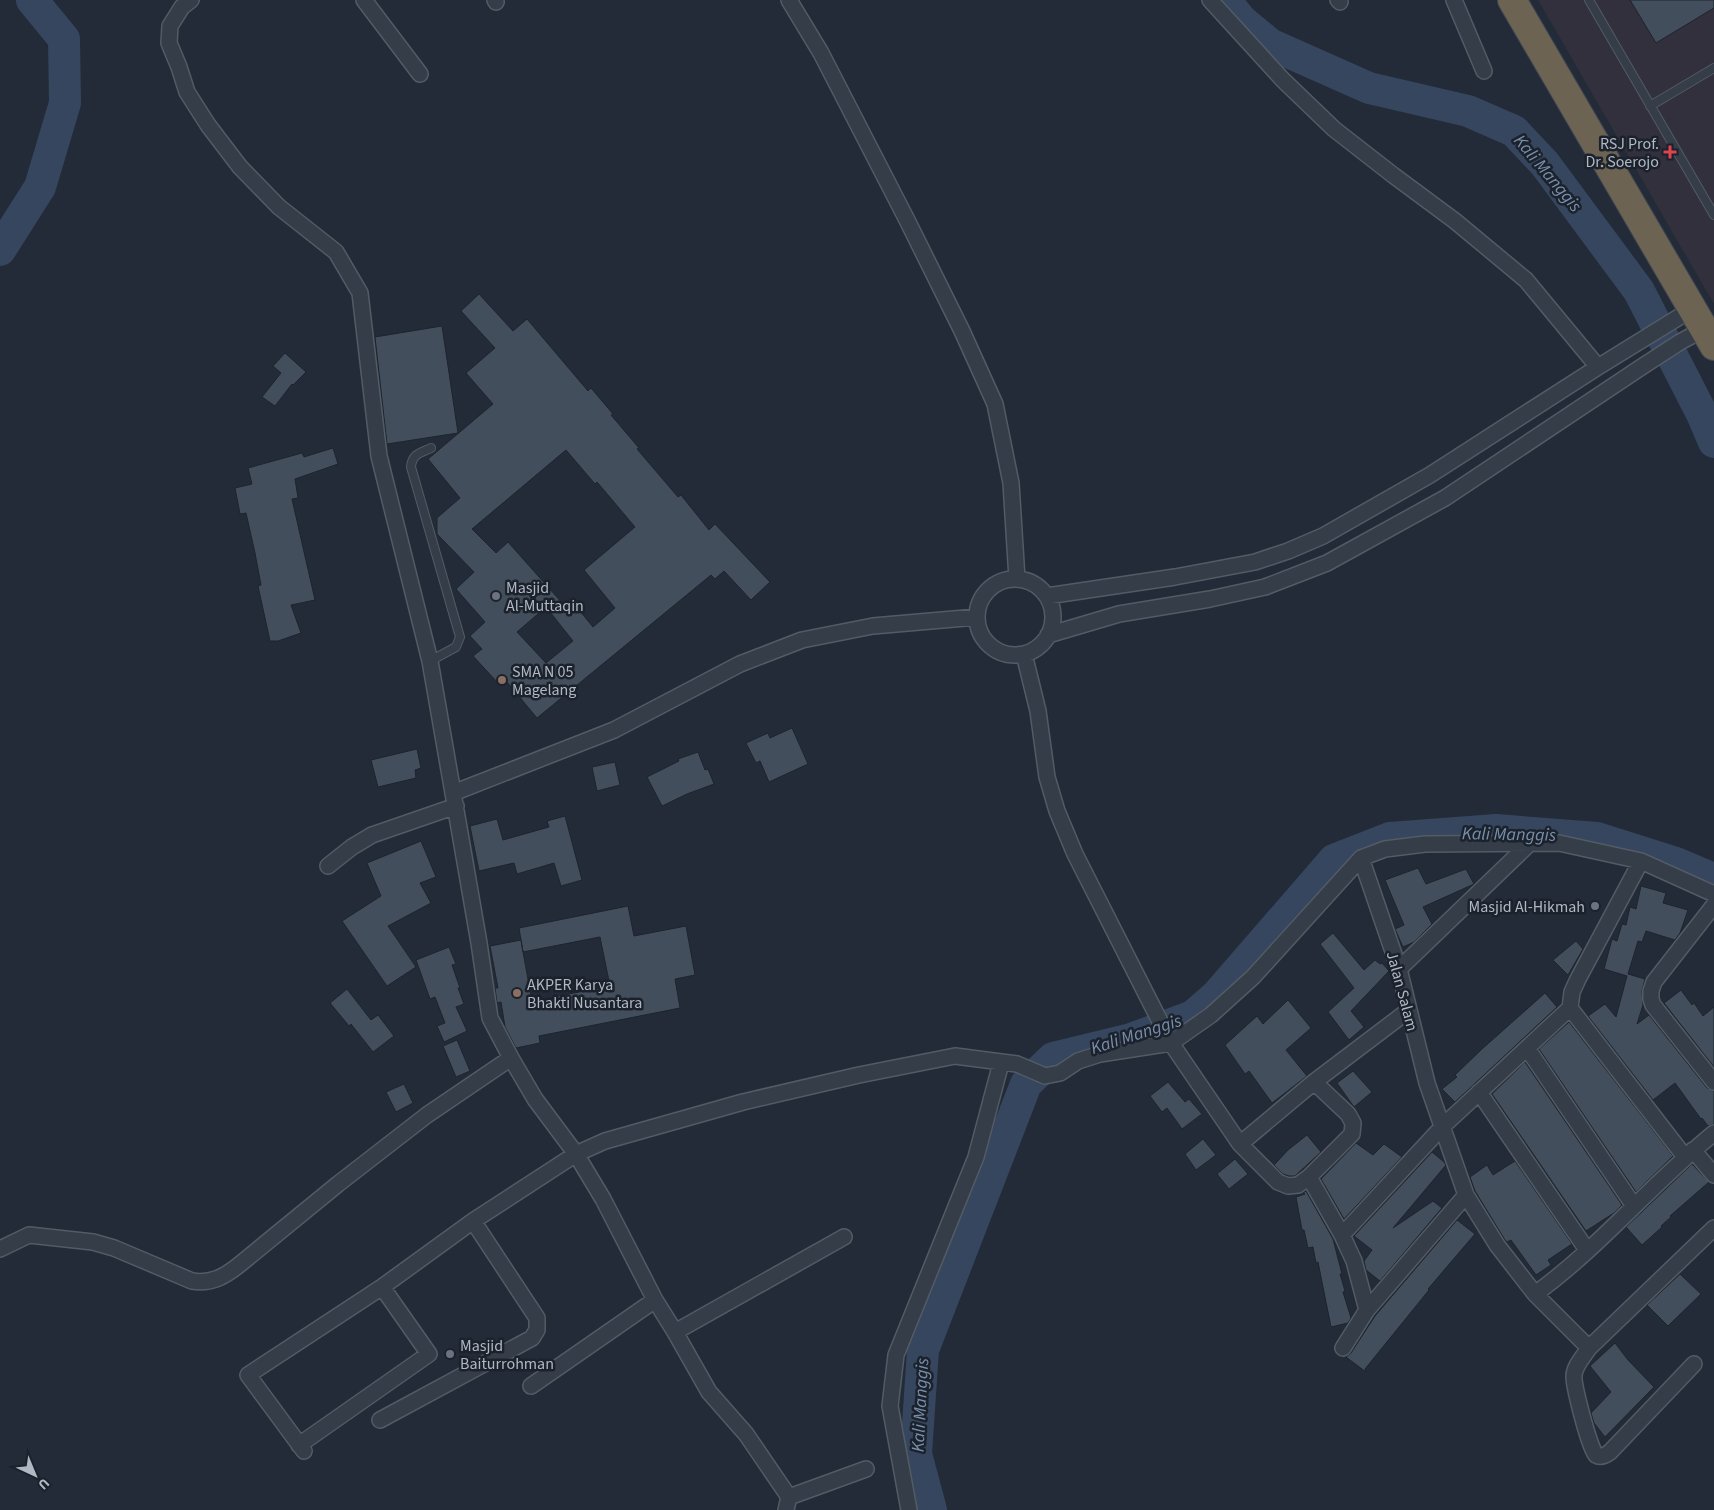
<svg xmlns="http://www.w3.org/2000/svg" width="1714" height="1510" viewBox="0 0 1714 1510" font-family="'Source Sans 3',sans-serif">
<style>
.medical{fill:#31303c}
.lines{fill:none;stroke-linecap:round;stroke-linejoin:round}
.river{stroke:#36465e;stroke-width:32}
.building{fill:#434e5c;stroke:#1d242e;fill-rule:evenodd}
.lane-casing{stroke:#535b65;stroke-width:10}
.street-casing{stroke:#535b65;stroke-width:18}
.highway-casing{stroke:#404852;stroke-width:30}
.lane{stroke:#353d48;stroke-width:8}
.street{stroke:#353d48;stroke-width:15}
.highway{stroke:#6d6353;stroke-width:28}
.health-dot{fill:#e0444e;stroke:#1b222c;stroke-width:2}
.worship-dot{fill:#6b7280;stroke:#1b222c;stroke-width:2}
.education-dot{fill:#8d6e63;stroke:#1b222c;stroke-width:2}
.labels{text-anchor:middle;stroke-width:5;stroke-linejoin:round;paint-order:stroke}
.poi-label{font-size:16px;fill:#b0b8c4;stroke:#1b222c;text-anchor:start}
.street-label{font-size:16px;fill:#b0b8c4;stroke:#1b222c}
.water-label{font-size:18px;font-style:italic;fill:#798eab;stroke:#1b222c}
</style>
<rect width="100%" height="100%" fill="#222b37"/>
<path class="medical" d="M 1538,0 L 1714,0 L 1714,305 L 1714,304 Z"/>
<g class="lines">
<path class="river" d="M 1225,0 L 1241,20 L 1270,44 L 1369,88 L 1468,111 L 1514,131 L 1545,164 L 1639,291 L 1702,414 L 1714,442
M 0,250 L 40,187 L 65,103 L 64,39 L 32,0
M 931,1510 L 916,1454 L 923,1350 L 1026,1084 L 1053,1058 L 1131,1039 L 1193,1016 L 1217,995 L 1334,860 L 1390,838 L 1496,830 L 1597,838 L 1676,863 L 1714,879"/>
</g>
<path class="building" d="M 1630,0 L 1714,0 L 1714,8 L 1656,43 Z
M 479,294 L 513,331 L 527,319 L 588,391 L 591,388 L 613,414 L 611,415 L 639,448 L 637,449 L 678,497 L 681,495 L 709,530 L 715,524 L 770,582 L 751,600 L 724,571 L 715,579 L 711,575 L 537,718 L 502,676 L 497,682 L 473,656 L 482,649 L 470,636 L 485,622 L 456,589 L 474,572 L 437,534 L 437,518 L 460,498 L 428,459 L 493,404 L 466,373 L 495,348 L 461,311 ZM 566,450 L 595,484 L 597,482 L 635,527 L 584,570 L 615,608 L 593,627 L 570,599 L 564,605 L 508,542 L 496,553 L 472,529 ZM 546,607 L 573,641 L 546,663 L 517,632 Z
M 442,326 L 458,433 L 387,444 L 375,337 Z
M 285,353 L 306,372 L 293,385 L 292,384 L 275,406 L 262,397 L 281,373 L 273,366 Z
M 333,448 L 338,464 L 295,479 L 298,498 L 292,499 L 315,600 L 291,605 L 301,633 L 278,641 L 270,641 L 258,586 L 261,585 L 255,553 L 246,513 L 240,514 L 235,488 L 252,484 L 248,468 L 302,453 L 304,457 Z
M 792,728 L 808,764 L 769,782 L 760,761 L 756,763 L 746,743 L 768,733 L 770,738 Z
M 417,749 L 421,768 L 415,770 L 416,778 L 378,787 L 371,760 Z
M 698,752 L 705,770 L 708,769 L 714,784 L 687,794 L 662,806 L 647,777 L 679,761 L 678,759 Z
M 615,762 L 620,785 L 597,791 L 592,767 Z
M 565,816 L 582,880 L 561,886 L 554,863 L 517,874 L 514,863 L 479,871 L 470,826 L 497,819 L 503,840 L 549,827 L 547,821 Z
M 421,841 L 436,877 L 420,883 L 431,903 L 388,926 L 416,967 L 387,986 L 342,921 L 381,896 L 367,863 Z
M 1418,868 L 1426,884 L 1466,869 L 1474,884 L 1423,907 L 1432,924 L 1414,942 L 1403,947 L 1395,929 L 1404,925 L 1385,880 Z
M 1641,886 L 1666,893 L 1663,903 L 1688,910 L 1680,933 L 1675,940 L 1646,931 L 1642,942 L 1638,941 L 1628,974 L 1645,979 L 1642,991 L 1643,1005 L 1637,1024 L 1649,1015 L 1707,1088 L 1714,1091 L 1714,1124 L 1708,1126 L 1702,1118 L 1701,1119 L 1675,1083 L 1653,1100 L 1588,1016 L 1605,1004 L 1616,1017 L 1627,976 L 1604,969 L 1612,939 L 1617,941 L 1622,924 L 1626,925 L 1630,907 L 1636,909 Z
M 628,906 L 634,936 L 686,926 L 695,975 L 675,979 L 680,1008 L 539,1036 L 540,1043 L 516,1048 L 505,1027 L 501,1002 L 497,1003 L 495,988 L 498,988 L 490,946 L 521,940 L 523,952 L 519,928 ZM 600,937 L 610,986 L 532,1001 L 523,952 Z
M 1333,933 L 1364,970 L 1375,960 L 1380,964 L 1382,963 L 1389,971 L 1351,1011 L 1364,1027 L 1349,1040 L 1328,1012 L 1354,988 L 1320,944 Z
M 1576,941 L 1583,949 L 1568,975 L 1553,960 Z
M 449,947 L 456,964 L 452,965 L 460,988 L 458,988 L 464,1004 L 456,1007 L 467,1031 L 444,1042 L 437,1026 L 445,1023 L 435,997 L 430,999 L 416,960 Z
M 347,989 L 371,1020 L 378,1015 L 394,1036 L 373,1052 L 351,1024 L 349,1026 L 330,1003 Z
M 1681,990 L 1692,1005 L 1694,1003 L 1703,1016 L 1714,1007 L 1714,1067 L 1664,1003 Z
M 1545,993 L 1557,1007 L 1455,1102 L 1442,1089 L 1457,1077 L 1455,1075 L 1482,1049 Z
M 1288,1000 L 1311,1028 L 1286,1050 L 1307,1076 L 1272,1103 L 1249,1071 L 1245,1074 L 1225,1045 L 1257,1016 L 1263,1024 Z
M 1569,1022 L 1673,1156 L 1636,1192 L 1539,1049 Z
M 457,1040 L 470,1071 L 456,1077 L 443,1046 Z
M 1525,1062 L 1622,1205 L 1614,1213 L 1586,1231 L 1492,1094 Z
M 1353,1071 L 1372,1092 L 1354,1107 L 1337,1083 Z
M 1168,1082 L 1185,1102 L 1189,1099 L 1202,1114 L 1182,1129 L 1167,1108 L 1162,1112 L 1150,1096 Z
M 404,1084 L 413,1103 L 396,1112 L 386,1092 Z
M 1307,1135 L 1321,1152 L 1295,1176 L 1289,1176 L 1283,1174 L 1274,1165 L 1288,1150 Z
M 1203,1139 L 1216,1155 L 1196,1170 L 1185,1154 Z
M 1356,1143 L 1373,1155 L 1384,1144 L 1402,1157 L 1344,1219 L 1321,1179 Z
M 1432,1152 L 1444,1162 L 1446,1165 L 1393,1228 L 1433,1201 L 1442,1208 L 1380,1281 L 1366,1270 L 1364,1261 L 1372,1250 L 1354,1236 Z
M 1235,1159 L 1248,1174 L 1229,1189 L 1217,1174 Z
M 1515,1161 L 1572,1244 L 1548,1260 L 1551,1265 L 1536,1275 L 1511,1240 L 1507,1242 L 1505,1240 L 1475,1191 L 1470,1177 L 1487,1165 L 1493,1175 Z
M 1692,1164 L 1709,1182 L 1670,1216 L 1671,1217 L 1661,1226 L 1662,1227 L 1642,1245 L 1626,1227 Z
M 1306,1191 L 1333,1239 L 1342,1274 L 1340,1274 L 1345,1291 L 1343,1292 L 1351,1318 L 1348,1323 L 1331,1327 L 1318,1262 L 1316,1263 L 1313,1247 L 1308,1248 L 1304,1230 L 1302,1230 L 1296,1197 L 1305,1194 L 1303,1193 Z
M 1457,1220 L 1475,1234 L 1428,1289 L 1429,1290 L 1365,1369 L 1366,1372 L 1346,1357 L 1351,1353 L 1375,1316 Z
M 1680,1274 L 1701,1294 L 1668,1326 L 1647,1305 Z
M 1615,1343 L 1628,1360 L 1654,1387 L 1605,1437 L 1594,1423 L 1591,1413 L 1611,1392 L 1590,1366 Z"/>
<g class="lines">
<defs>
<path id="lane" d="M 1589,0 L 1714,215
M 1650,106 L 1714,68
M 430,661 L 456,647 L 460,637 L 411,467 C 412,454 420,453 431,448"/>
<path id="street" d="M 191,0 L 182,7 L 170,26 L 169,43 L 179,67 L 187,92 L 208,125 L 240,167 L 279,207 L 336,252 L 360,293 L 379,456 L 430,661 L 453,793 L 614,730 L 740,664 L 802,640 L 873,626 L 977,617
M 364,0 L 420,74
M 495,0 L 496,2
M 789,0 L 821,53 L 908,222 L 962,331 L 995,404 L 1011,483 L 1017,579
M 1210,0 L 1283,80 L 1334,129 L 1393,175 L 1455,221 L 1526,280 L 1598,367
M 1338,0 L 1340,2
M 1454,0 L 1484,71
M977 617a38 38 0 1 1 76 0a38 38 0 1 1-76 0Z
M 1047,596 L 1175,577 L 1255,562 L 1288,551 L 1323,536 L 1430,475 L 1598,367 L 1692,309
M 1048,635 L 1119,614 L 1210,599 L 1265,587 L 1327,563 L 1445,498 L 1643,366 L 1680,342 L 1704,329
M 1024,654 L 1038,711 L 1047,777 L 1057,811 L 1075,854 L 1171,1043 L 1240,1144 L 1314,1082 L 1409,1010
M 453,793 L 479,943 L 490,1018 L 511,1058 L 535,1099 L 576,1154 L 603,1199 L 655,1300 L 675,1332 L 709,1392 L 746,1434 L 789,1497 L 786,1510
M 1361,858 L 1399,969 L 1427,1083 L 1466,1195 L 1497,1245 L 1535,1294 C 1600,1247 1652,1183 1714,1133
M 328,866 L 352,847 L 372,835 L 456,806
M 1714,905 L 1654,982 L 1651,991 L 1651,999 L 1653,1005 L 1714,1082
M 1399,969 L 1528,845
M 1570,1008 L 1685,1157
M 1527,1048 L 1634,1206
M 1479,1092 L 1587,1250
M 1240,1144 L 1278,1182 L 1288,1186 L 1298,1185 L 1309,1177 L 1352,1134 L 1353,1123 L 1348,1114 L 1314,1082
M 1693,1150 L 1714,1175
M 1309,1177 L 1342,1235 L 1354,1261 L 1367,1310
M 1342,1235 L 1443,1126 L 1570,1008 L 1572,992 L 1578,979 L 1641,861
M 0,1249 L 29,1235 L 93,1242 L 114,1248 L 192,1281 C 211,1284 224,1277 239,1265 L 338,1184 L 427,1115 L 511,1058
M 1535,1294 L 1589,1348
M 675,1332 L 844,1237
M 1343,1348 L 1367,1310 L 1466,1195
M 1694,1364 L 1610,1452 C 1606,1455 1601,1458 1596,1455 C 1590,1450 1573,1385 1574,1375 C 1575,1365 1584,1356 1589,1348 L 1714,1228
M 531,1386 L 655,1300
M 380,1420 L 532,1338 L 537,1330 L 537,1318 L 473,1221
M 299,1445 L 429,1354 L 382,1287
M 304,1451 L 248,1375 L 382,1287 L 473,1221 L 576,1154 L 605,1141 L 743,1102 L 859,1075 L 955,1056 L 1017,1064 L 1045,1076 L 1060,1073 L 1078,1061 L 1100,1054 L 1171,1043 L 1211,1015 L 1253,977 L 1361,858 L 1385,849 L 1425,844 L 1559,843 L 1641,861 L 1714,894
M 789,1497 L 866,1469
M 909,1510 L 890,1406 L 896,1355 L 976,1157 L 1001,1063"/>
<path id="highway" d="M 1512,0 L 1714,346"/>
</defs>
<use href="#lane" class="lane-casing"/>
<use href="#street" class="street-casing"/>
<use href="#highway" class="highway-casing"/>
<use href="#lane" class="lane"/>
<use href="#street" class="street"/>
<use href="#highway" class="highway"/>
</g>
<path class="health-dot" d="M1667.5 144.5h5v5h5v5h-5v5h-5v-5h-5v-5h5z"/>
<g class="worship-dot">
<circle cx="496" cy="596" r="5"/>
<circle cx="1595" cy="906" r="5"/>
<circle cx="450" cy="1354" r="5"/>
</g>
<g class="education-dot">
<circle cx="502" cy="680" r="5"/>
<circle cx="517" cy="993" r="5"/>
</g>
<g class="labels">
<g class="poi-label">
<text x="1659" y="149" text-anchor="end">RSJ Prof.<tspan x="1659" dy="18">Dr. Soerojo</tspan></text>
<text x="506" y="593">Masjid<tspan x="506" dy="18">Al-Muttaqin</tspan></text>
<text x="512" y="677">SMA N 05<tspan x="512" dy="18">Magelang</tspan></text>
<text x="1585" y="912" text-anchor="end">Masjid Al-Hikmah</text>
<text x="527" y="990">AKPER Karya<tspan x="527" dy="18">Bhakti Nusantara</tspan></text>
<text x="460" y="1351">Masjid<tspan x="460" dy="18">Baiturrohman</tspan></text>
</g>
<g class="street-label">
<text transform="translate(1403 991) rotate(75)" y="6">Jalan Salam</text>
</g>
<g class="water-label">
<text transform="translate(1548 173) rotate(50)" y="6">Kali Manggis</text>
<text transform="translate(1509 834) rotate(1)" y="6">Kali Manggis</text>
<text transform="translate(1136 1034) rotate(-18)" y="6">Kali Manggis</text>
<text transform="translate(920 1405) rotate(-87)" y="6">Kali Manggis</text>
</g>
</g>
<g transform="translate(35 1475) rotate(136)" stroke="#1b222c" stroke-width="4" paint-order="stroke">
<path d="M0-4L9 19L0 12L-9 19Z" fill="#b0b8c4"/>
<text y="-8" font-size="14" font-weight="bold" text-anchor="middle" fill="#b0b8c4">U</text>
</g>
</svg>
